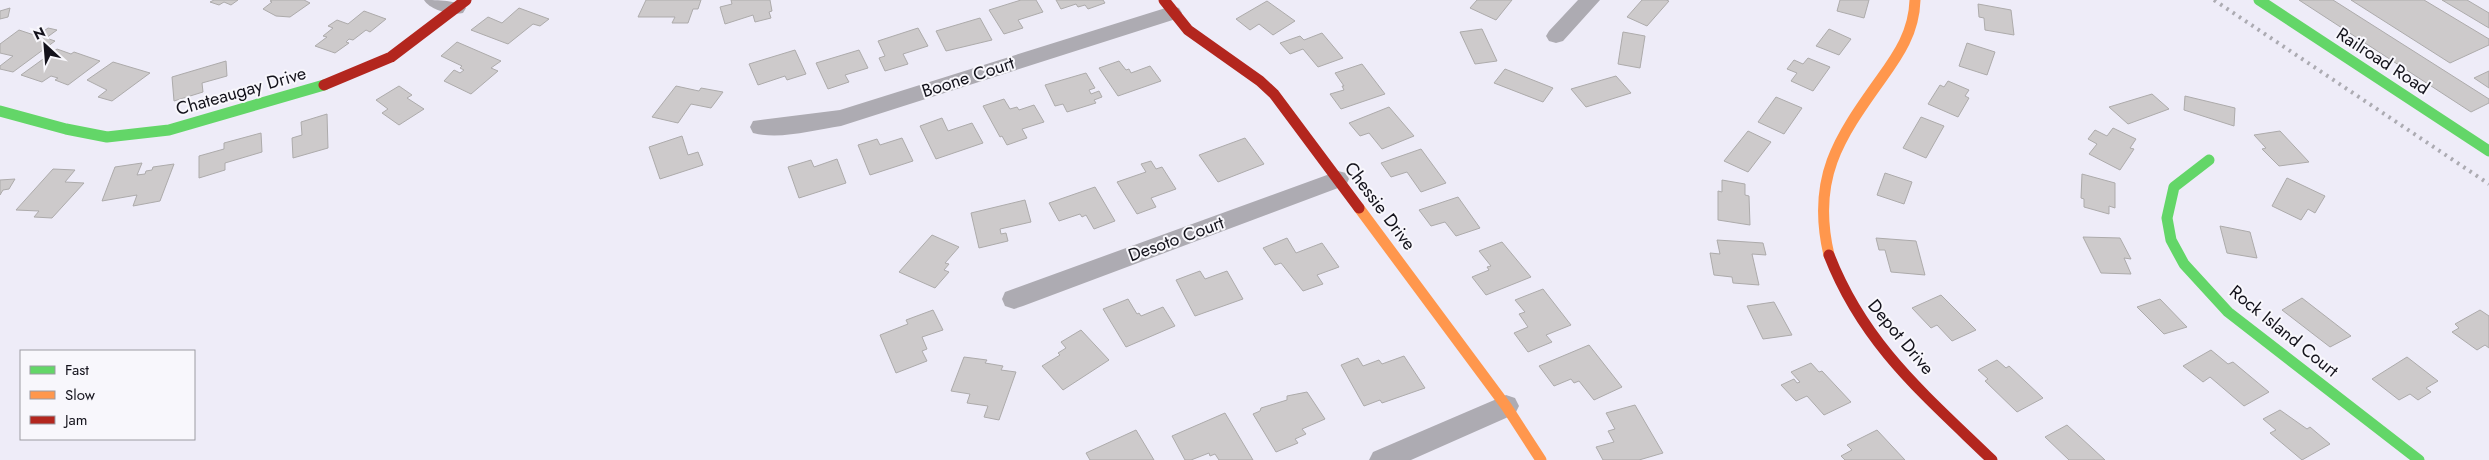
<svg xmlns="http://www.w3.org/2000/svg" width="2489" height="460" viewBox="0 0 2489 460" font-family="Jost,sans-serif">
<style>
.building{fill:#cdcacb;stroke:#adabab}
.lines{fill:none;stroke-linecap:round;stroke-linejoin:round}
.street{fill:#adabb2;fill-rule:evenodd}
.fast{stroke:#63d668;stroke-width:11}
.slow{stroke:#ff974d;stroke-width:11}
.jam{stroke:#b3261e;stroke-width:11}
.rail{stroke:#acabb2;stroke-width:4;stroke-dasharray:2.5 5;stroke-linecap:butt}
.labels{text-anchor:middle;stroke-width:4;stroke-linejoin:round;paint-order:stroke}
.street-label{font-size:18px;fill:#13121b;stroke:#f8f7fc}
</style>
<rect width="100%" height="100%" fill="#eeecf8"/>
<path class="building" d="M 214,0 L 238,0 L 231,5 L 224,2 L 219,5 L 210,2 Z
M 272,0 L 304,0 L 310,3 L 290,17 L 276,16 L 263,9 L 272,2 L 270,1 Z
M 646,0 L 701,0 L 698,9 L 693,9 L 688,23 L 672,23 L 675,17 L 638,17 Z
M 731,0 L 770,0 L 772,11 L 769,12 L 771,18 L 755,22 L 753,15 L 725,24 L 720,7 L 732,4 Z
M 1021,0 L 1036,0 L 1043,12 L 1018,20 L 1023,28 L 1004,34 L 989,10 Z
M 1056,0 L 1103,0 L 1105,3 L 1088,9 L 1085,5 L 1078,7 L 1076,4 L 1061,9 Z
M 1477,0 L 1512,0 L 1496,20 L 1470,8 Z
M 1642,0 L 1666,0 L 1669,1 L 1647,26 L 1627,17 Z
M 1840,0 L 1869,0 L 1864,18 L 1837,11 Z
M 2299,0 L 2333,0 L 2489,99 L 2489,103 L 2471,112 Z
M 2351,0 L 2424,0 L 2489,39 L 2489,45 L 2450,63 Z
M 2442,0 L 2467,0 L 2489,13 L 2489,28 Z
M 1267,1 L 1295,21 L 1273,35 L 1259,24 L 1250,30 L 1236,19 Z
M 1978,4 L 2011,10 L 2014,35 L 1985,30 L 1984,18 L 1979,17 Z
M 10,8 L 8,17 L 0,19 L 0,11 Z
M 519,8 L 549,19 L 540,26 L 533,24 L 508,44 L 471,30 L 488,17 L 502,23 Z
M 364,11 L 386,19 L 370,32 L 366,30 L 353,40 L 349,39 L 346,42 L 349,43 L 335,53 L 315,46 L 327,37 L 323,36 L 333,28 L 328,26 L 337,20 L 348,24 Z
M 980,18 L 992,40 L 946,51 L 936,31 Z
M 48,28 L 57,30 L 46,38 L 55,41 L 13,72 L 0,69 L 0,66 L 13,56 L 0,53 L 0,44 L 19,30 L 37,36 Z
M 918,28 L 928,46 L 903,54 L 908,64 L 885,71 L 879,58 L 885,56 L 878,41 Z
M 1482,29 L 1497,61 L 1475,64 L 1460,32 Z
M 1829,29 L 1851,39 L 1839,55 L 1816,46 Z
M 1623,32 L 1645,36 L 1640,68 L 1618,64 Z
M 1322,33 L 1343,58 L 1318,67 L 1303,49 L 1290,54 L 1280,43 L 1300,36 L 1304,40 Z
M 457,42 L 501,61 L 491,68 L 498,71 L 471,94 L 444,81 L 454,70 L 460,73 L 464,70 L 460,68 L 462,66 L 441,56 Z
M 1967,43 L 1995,52 L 1987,75 L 1959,66 Z
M 57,49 L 71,54 L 74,52 L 100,61 L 68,85 L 55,80 L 58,78 L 51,76 L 42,82 L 21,75 Z
M 795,50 L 806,74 L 787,80 L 785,76 L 758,85 L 749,64 Z
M 859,50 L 868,68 L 845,75 L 849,82 L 828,89 L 816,63 Z
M 1808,58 L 1830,67 L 1813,91 L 1791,81 L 1797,73 L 1787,69 L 1794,60 L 1803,64 Z
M 226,61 L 227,76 L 202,83 L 203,92 L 174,101 L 172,77 Z
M 1119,61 L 1126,70 L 1129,69 L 1131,73 L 1150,66 L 1161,81 L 1118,96 L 1099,68 Z
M 113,62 L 150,73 L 112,101 L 98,97 L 107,90 L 87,80 Z
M 1362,64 L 1385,94 L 1341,109 L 1330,94 L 1344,90 L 1342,86 L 1344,86 L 1335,73 Z
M 1505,69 L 1553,88 L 1543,102 L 1494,83 Z
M 2489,71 L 2489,88 L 2474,78 Z
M 1086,73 L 1095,88 L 1089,90 L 1091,94 L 1099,91 L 1102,97 L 1094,100 L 1096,103 L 1067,112 L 1063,104 L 1055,106 L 1045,85 Z
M 1616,76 L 1631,93 L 1586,107 L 1571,89 Z
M 1948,81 L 1969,90 L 1965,96 L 1969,98 L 1958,117 L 1928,104 L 1940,85 L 1944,87 Z
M 399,86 L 412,95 L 407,98 L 424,109 L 399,125 L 382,113 L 388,109 L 376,100 Z
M 676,86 L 699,91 L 701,88 L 723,92 L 711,108 L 691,104 L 678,123 L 652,117 Z
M 2152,94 L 2169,109 L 2128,124 L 2109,107 Z
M 2185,96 L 2235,108 L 2234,126 L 2184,110 Z
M 1776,97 L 1802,108 L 1784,134 L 1758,122 Z
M 1004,99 L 1010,109 L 1017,107 L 1019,110 L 1034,105 L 1044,122 L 1022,129 L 1027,138 L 1007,145 L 1002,136 L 1000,137 L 983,106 Z
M 1389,107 L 1414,136 L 1382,149 L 1369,133 L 1360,136 L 1349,123 Z
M 327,114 L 328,148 L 293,158 L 292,138 L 302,135 L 301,122 Z
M 1921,117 L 1944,126 L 1926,158 L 1903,148 Z
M 942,118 L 948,131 L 972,123 L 983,143 L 936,159 L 920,126 Z
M 2113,128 L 2136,139 L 2130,148 L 2134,149 L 2120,170 L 2089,154 L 2097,144 L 2088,139 L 2095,130 L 2107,136 Z
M 1748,131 L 1771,142 L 1748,172 L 1724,161 Z
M 2280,131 L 2309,162 L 2279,166 L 2262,149 L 2266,148 L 2254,135 Z
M 261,133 L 262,152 L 225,163 L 225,170 L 199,178 L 199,156 L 224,149 L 224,143 Z
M 682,136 L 688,155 L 698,152 L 703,165 L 660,179 L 649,147 Z
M 902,138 L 913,161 L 870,175 L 858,145 L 877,139 L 880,145 Z
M 1245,138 L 1264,164 L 1218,182 L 1199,155 Z
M 1421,149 L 1446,183 L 1421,192 L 1407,172 L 1391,177 L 1381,163 Z
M 837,159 L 846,183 L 799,198 L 788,167 L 811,160 L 814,167 Z
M 1151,161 L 1156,169 L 1162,167 L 1176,189 L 1151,198 L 1156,207 L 1137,214 L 1117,182 L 1146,172 L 1141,164 Z
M 142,163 L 137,175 L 145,174 L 146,171 L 152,170 L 153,167 L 174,164 L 160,201 L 133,206 L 137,195 L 102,201 L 115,167 Z
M 53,169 L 75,170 L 65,182 L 84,183 L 52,218 L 34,217 L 39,211 L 16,210 Z
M 1885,173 L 1912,182 L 1904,204 L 1877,195 Z
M 2082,174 L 2115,183 L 2115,208 L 2109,206 L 2109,214 L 2084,207 L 2084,199 L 2081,198 Z
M 2287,178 L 2325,196 L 2315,213 L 2308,209 L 2301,220 L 2272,206 Z
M 15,179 L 9,189 L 3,190 L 0,195 L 0,180 Z
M 1722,180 L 1745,184 L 1745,195 L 1749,196 L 1750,225 L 1718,220 L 1718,191 L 1722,192 Z
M 1095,187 L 1115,221 L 1094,229 L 1086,215 L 1082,217 L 1080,214 L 1059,221 L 1049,203 Z
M 1458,197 L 1480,228 L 1456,236 L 1445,222 L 1431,226 L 1419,210 Z
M 1025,200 L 1031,222 L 1000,229 L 1001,234 L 1006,233 L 1008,241 L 979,248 L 971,213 Z
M 2220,226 L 2250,232 L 2257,258 L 2227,253 Z
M 932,235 L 959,247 L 945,263 L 949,264 L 944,270 L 949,272 L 935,288 L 899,272 Z
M 2083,237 L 2120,238 L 2131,259 L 2124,258 L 2131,274 L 2101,273 Z
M 1287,238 L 1296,253 L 1322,243 L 1339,267 L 1317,275 L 1323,284 L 1303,291 L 1281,263 L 1275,265 L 1263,248 Z
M 1876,238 L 1916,241 L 1925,275 L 1891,272 L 1885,250 L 1879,250 Z
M 1717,240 L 1763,243 L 1766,255 L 1752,254 L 1759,285 L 1733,283 L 1732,277 L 1714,275 L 1710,253 L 1720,254 Z
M 1502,242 L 1531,277 L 1486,295 L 1472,277 L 1489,270 L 1487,267 L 1491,266 L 1479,251 Z
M 1200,271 L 1205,279 L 1227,271 L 1243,299 L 1195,316 L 1176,280 Z
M 1543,289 L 1571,325 L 1546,335 L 1552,342 L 1528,352 L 1514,333 L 1528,327 L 1519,314 L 1525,312 L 1515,300 Z
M 1941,295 L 1976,330 L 1952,341 L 1937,325 L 1931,328 L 1912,308 Z
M 2302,298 L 2351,336 L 2330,347 L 2282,310 Z
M 1128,299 L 1137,314 L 1139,313 L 1141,316 L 1163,307 L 1175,326 L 1126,347 L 1103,309 Z
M 2160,299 L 2187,327 L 2164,334 L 2137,307 Z
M 1774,302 L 1792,335 L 1763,339 L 1747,306 Z
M 933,310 L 943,330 L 922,337 L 927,349 L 922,351 L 927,361 L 896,373 L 880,335 L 908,324 L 906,320 Z
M 2480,310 L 2489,316 L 2489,348 L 2485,345 L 2477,350 L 2452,332 L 2459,328 L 2455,324 Z
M 1081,330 L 1109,360 L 1063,390 L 1042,366 L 1060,355 L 1058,353 L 1066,348 L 1061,342 Z
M 1589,345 L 1622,387 L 1594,400 L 1579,381 L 1574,383 L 1571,379 L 1554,386 L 1539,366 Z
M 2211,350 L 2228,364 L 2233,362 L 2269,392 L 2244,406 L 2210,377 L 2203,382 L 2183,366 Z
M 1404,356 L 1425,388 L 1382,403 L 1380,400 L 1364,406 L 1341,365 L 1358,358 L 1363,366 L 1379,360 L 1382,364 Z
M 964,357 L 987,360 L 985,363 L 1003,366 L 1001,370 L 1016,372 L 999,420 L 984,417 L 988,406 L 967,403 L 970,394 L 951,391 Z
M 2407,357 L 2438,381 L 2426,388 L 2431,392 L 2418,400 L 2410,394 L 2399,400 L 2372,379 Z
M 1997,360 L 2006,368 L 2009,366 L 2043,398 L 2017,412 L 1985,381 L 1988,379 L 1978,370 Z
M 1811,363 L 1819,372 L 1822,371 L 1851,402 L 1824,415 L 1807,396 L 1796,401 L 1781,385 L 1794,379 L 1797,383 L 1800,382 L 1791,372 Z
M 1307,392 L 1325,419 L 1302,429 L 1306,434 L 1295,439 L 1298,443 L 1276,452 L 1253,414 L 1260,411 L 1261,408 L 1287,400 L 1287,396 Z
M 1635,405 L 1663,453 L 1639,460 L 1603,460 L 1596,447 L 1614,442 L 1608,431 L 1615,429 L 1606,413 Z
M 2280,410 L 2307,429 L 2310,427 L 2330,444 L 2302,460 L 2270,433 L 2276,430 L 2263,419 Z
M 1225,413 L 1253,460 L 1219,460 L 1215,454 L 1210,456 L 1209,453 L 1191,460 L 1185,460 L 1172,436 Z
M 2067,425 L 2105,460 L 2069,460 L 2045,437 Z
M 1136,430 L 1154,460 L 1090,460 L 1086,453 Z
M 1877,430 L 1905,460 L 1845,460 L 1841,456 L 1852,450 L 1847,445 Z"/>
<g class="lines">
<path class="street" d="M 424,0 C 437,0 458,0 466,8 L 463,13 C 452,16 430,10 424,0 Z
M 1578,0 L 1600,0 L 1563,41 L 1556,43 L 1549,41 L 1546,36 L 1549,31 Z
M 1172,6 L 1179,8 L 1182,13 L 1179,18 L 841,126 C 814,130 780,140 753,133 L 750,127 L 753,121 L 840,110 Z
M 1338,171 L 1346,173 L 1349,179 L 1346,185 L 1023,306 L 1014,309 L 1005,306 L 1002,299 L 1005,292 Z
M 1506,395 L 1515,398 L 1519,406 L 1515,414 L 1411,460 L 1369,460 L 1373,452 Z"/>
<path class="fast" d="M 2259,0 L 2489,151
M 0,111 L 66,129 L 107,137 L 169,130 L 324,85
M 2209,160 L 2174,187 L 2167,218 L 2171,240 L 2184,264 L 2228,312 L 2419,460"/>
<path class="slow" d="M 1359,208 L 1506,406 L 1541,460
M 1829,255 C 1811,179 1838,139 1881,79 C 1899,54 1914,32 1915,0"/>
<path class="jam" d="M 1164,0 L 1188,30 L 1260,81 L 1274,94 L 1359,208
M 324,85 L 391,57 L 466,0
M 1829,255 C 1864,345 1925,395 1992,460"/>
<path class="rail" d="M 2214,0 L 2489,184"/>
</g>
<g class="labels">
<g class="street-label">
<text transform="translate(2383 61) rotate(33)" y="6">Railroad Road</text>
<text transform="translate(968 77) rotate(-18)" y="6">Boone Court</text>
<text transform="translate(241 91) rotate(-16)" y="6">Chateaugay Drive</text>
<text transform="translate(1380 206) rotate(53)" y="6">Chessie Drive</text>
<text transform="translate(1176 239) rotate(-20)" y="6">Desoto Court</text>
<text transform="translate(2284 331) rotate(39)" y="6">Rock Island Court</text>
<text transform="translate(1901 337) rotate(50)" y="6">Depot Drive</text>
</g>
</g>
<rect x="20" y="350" width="175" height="90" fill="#f8f7fc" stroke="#9c9ba2"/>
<rect x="30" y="366" width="25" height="8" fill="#63d668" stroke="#9c9ba2"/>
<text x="65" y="375" font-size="15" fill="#13121b">Fast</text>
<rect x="30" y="391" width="25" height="8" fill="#ff974d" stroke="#9c9ba2"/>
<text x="65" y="400" font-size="15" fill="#13121b">Slow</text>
<rect x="30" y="416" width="25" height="8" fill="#b3261e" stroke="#9c9ba2"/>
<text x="65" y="425" font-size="15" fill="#13121b">Jam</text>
<g transform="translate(45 45) rotate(334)" stroke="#f8f7fc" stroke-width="4" paint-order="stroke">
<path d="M0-4L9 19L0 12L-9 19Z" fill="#13121b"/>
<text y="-8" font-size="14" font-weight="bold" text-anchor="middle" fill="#13121b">N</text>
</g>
</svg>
